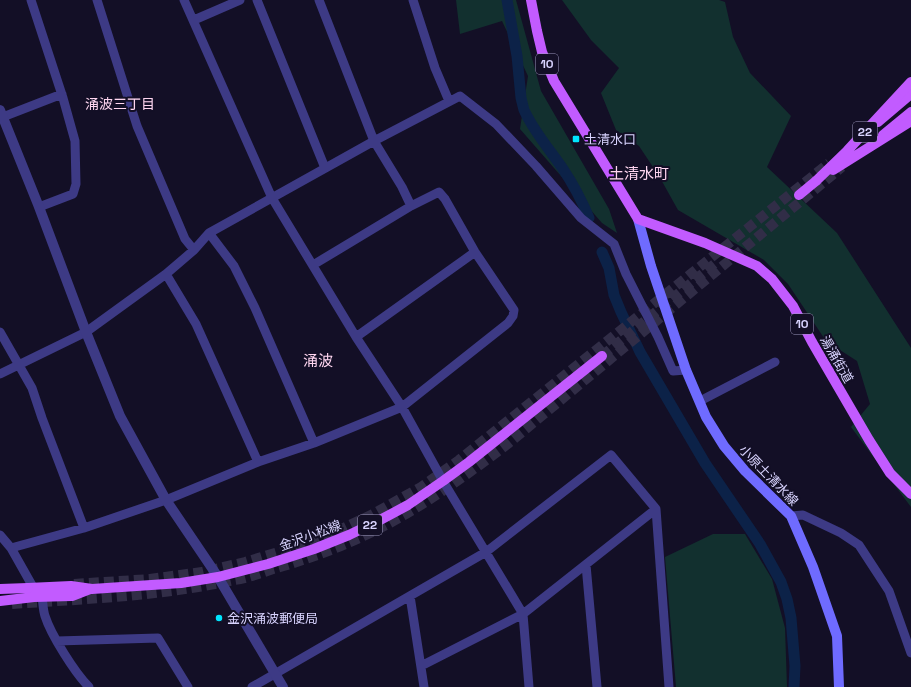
<svg xmlns="http://www.w3.org/2000/svg" width="911" height="687" viewBox="0 0 911 687" font-family="'Space Grotesk','Noto Sans JP',sans-serif">
<style>
.green{fill:#12302f}
.lines{fill:none;stroke-linecap:round;stroke-linejoin:round}
.canal{stroke:#0c2248;stroke-width:11}
.primary-tunnel{stroke:#312d47;stroke-width:10;stroke-dasharray:10 5;stroke-linecap:butt}
.minor{stroke:#3d3a85;stroke-width:9}
.tertiary{stroke:#3d3a85;stroke-width:10}
.secondary{stroke:#6f6bff;stroke-width:10}
.primary{stroke:#c25bff;stroke-width:10}
.primary-bridge{stroke:#c25bff;stroke-width:10}
.poi-dot{fill:#00e5ff;stroke:#130f26;stroke-width:1.5}
.labels{text-anchor:middle;stroke-width:4;stroke-linejoin:round;paint-order:stroke}
.shield{fill:#130f26;stroke:#9e99be;stroke-width:1}
.shield-label{font-size:12px;font-weight:bold;fill:#d9d4ff}
.poi-label{font-size:13px;fill:#d9d4ff;stroke:#130f26;text-anchor:start}
.street-label{font-size:13px;fill:#d9d4ff;stroke:#130f26}
.neighbourhood-label{font-size:14px;fill:#ffd6f0;stroke:#130f26}
.quarter-label{font-size:15px;fill:#ffd6f0;stroke:#130f26}
</style>
<rect width="100%" height="100%" fill="#130f26"/>
<path class="green" d="M 456,0 L 516,0 L 541,91 L 609,209 L 617,233 L 602,223 L 520,129 L 528,76 L 502,21 L 460,34 Z
M 562,0 L 719,0 L 725,2 L 733,37 L 750,73 L 791,116 L 767,167 L 837,233 L 911,348 L 911,507 L 851,427 L 870,404 L 857,361 L 826,341 L 788,284 L 764,260 L 678,210 L 659,176 L 639,146 L 616,130 L 601,93 L 619,68 L 591,40 Z
M 713,534 L 745,534 L 772,579 L 785,628 L 787,687 L 676,687 L 665,557 Z"/>
<g class="lines">
<path class="canal" d="M 507,0 L 517,56 L 521,98 L 524,110
M 525,112 C 535,133 550,150 563,169 C 573,184 582,201 589,218
M 602,252 L 609,268 L 614,295 L 621,312 L 640,352 L 705,463 L 760,544 L 781,582 L 787,599 L 791,618 L 795,666 L 794,687"/>
<path class="primary-tunnel" d="M 602,356 L 717,262
M 74,584 L 150,579 L 202,572 L 245,562 L 285,550 L 335,532 L 373,514 L 421,487 L 459,460 L 829,163
M 12,604 C 87,599 162,596 235,580 C 248,578 261,573 273,569 C 313,558 352,543 388,524 C 431,501 471,472 509,443 L 842,167"/>
<path class="minor" d="M 31,0 L 63,98 L 75,141 L 76,184 L 73,194 L 39,207
M 97,0 L 137,126 L 185,239 L 194,250
M 184,0 L 272,198 L 356,337 L 402,407 L 443,481 L 523,614 L 529,687
M 257,0 L 325,168
M 413,0 L 435,68 L 449,101
M 194,20 L 240,0
M 0,118 L 62,94
M 209,233 L 234,266 L 255,308 L 314,443
M 313,265 L 411,206
M 166,274 L 196,324 L 258,462
M 0,332 L 32,388 L 42,418 L 84,528
M 356,337 L 475,252
M 0,374 L 86,332 L 166,274 L 194,250 L 209,233 L 374,141 L 460,96 L 496,124 L 536,166 L 581,218 L 614,244 L 626,274 L 658,337 L 673,371 L 686,370
M 700,401 L 775,362
M 791,516 L 803,515 L 841,533 L 859,545 L 889,591 L 911,653
M 0,535 L 11,548 L 33,587
M 11,548 L 84,528 L 166,500 L 258,462 L 314,443 L 402,407 L 508,323 L 513,316 L 514,310 L 475,252 L 445,199 L 439,192 L 411,206 L 402,187 L 374,141 L 319,0
M 586,565 L 597,687
M 410,596 L 424,687
M 42,597 C 43,603 43,610 45,616 C 51,635 75,673 89,687
M 57,641 L 158,638 L 188,687
M 421,666 L 523,614 L 656,509
M 252,687 L 486,552 L 611,455 L 656,509 L 669,687"/>
<path class="tertiary" d="M 0,110 L 39,207 L 86,332 L 120,416 L 166,500 L 218,577 L 283,687"/>
<path class="secondary" d="M 638,219 L 651,266 L 686,370 L 706,417 L 724,446 L 745,471 L 791,516 L 813,567 L 837,636 L 839,687"/>
<path class="primary" d="M 531,0 L 537,31 L 542,52 L 554,81 L 638,219 L 705,243 L 757,266 L 772,279 L 793,306 L 812,342 L 869,440 L 890,473 L 911,494
M 878,122 L 911,94
M 883,135 L 911,112
M 799,195 L 816,181
M 28,588 L 71,586 L 92,589 L 181,583 L 218,577 L 268,564 L 314,549 L 349,535 L 380,520 L 408,505 L 443,481 L 469,462 L 602,356
M 0,601 L 34,597 L 72,596 L 90,589"/>
<path class="primary-bridge" d="M 833,170 L 911,121
M 816,181 L 847,151 L 911,82
M 0,589 L 28,588"/>
</g>
<g class="poi-dot">
<rect x="572" y="135" width="8" height="8" rx="2"/>
<circle cx="219" cy="618" r="4"/>
</g>
<g class="labels">
<g class="shield">
<rect x="536" y="54" width="22" height="20" rx="3"/>
<rect x="853" y="122" width="24" height="20" rx="3"/>
<rect x="791" y="314" width="22" height="20" rx="3"/>
<rect x="358" y="515" width="24" height="20" rx="3"/>
</g>
<g class="shield-label">
<text x="547" y="68">10</text>
<text x="865" y="136">22</text>
<text x="802" y="328">10</text>
<text x="370" y="529">22</text>
</g>
<g class="poi-label">
<text x="584" y="144">土清水口</text>
<text x="227" y="623">金沢涌波郵便局</text>
</g>
<g class="street-label">
<text transform="translate(837 359) rotate(60)" y="5">湯涌街道</text>
<text transform="translate(769 475) rotate(46)" y="5">小原土清水線</text>
<text transform="translate(310 535) rotate(-20)" y="5">金沢小松線</text>
</g>
<g class="neighbourhood-label">
<text x="120" y="109">涌波三丁目</text>
</g>
<g class="quarter-label">
<text x="639" y="179">土清水町</text>
<text x="318" y="366">涌波</text>
</g>
</g>
</svg>
